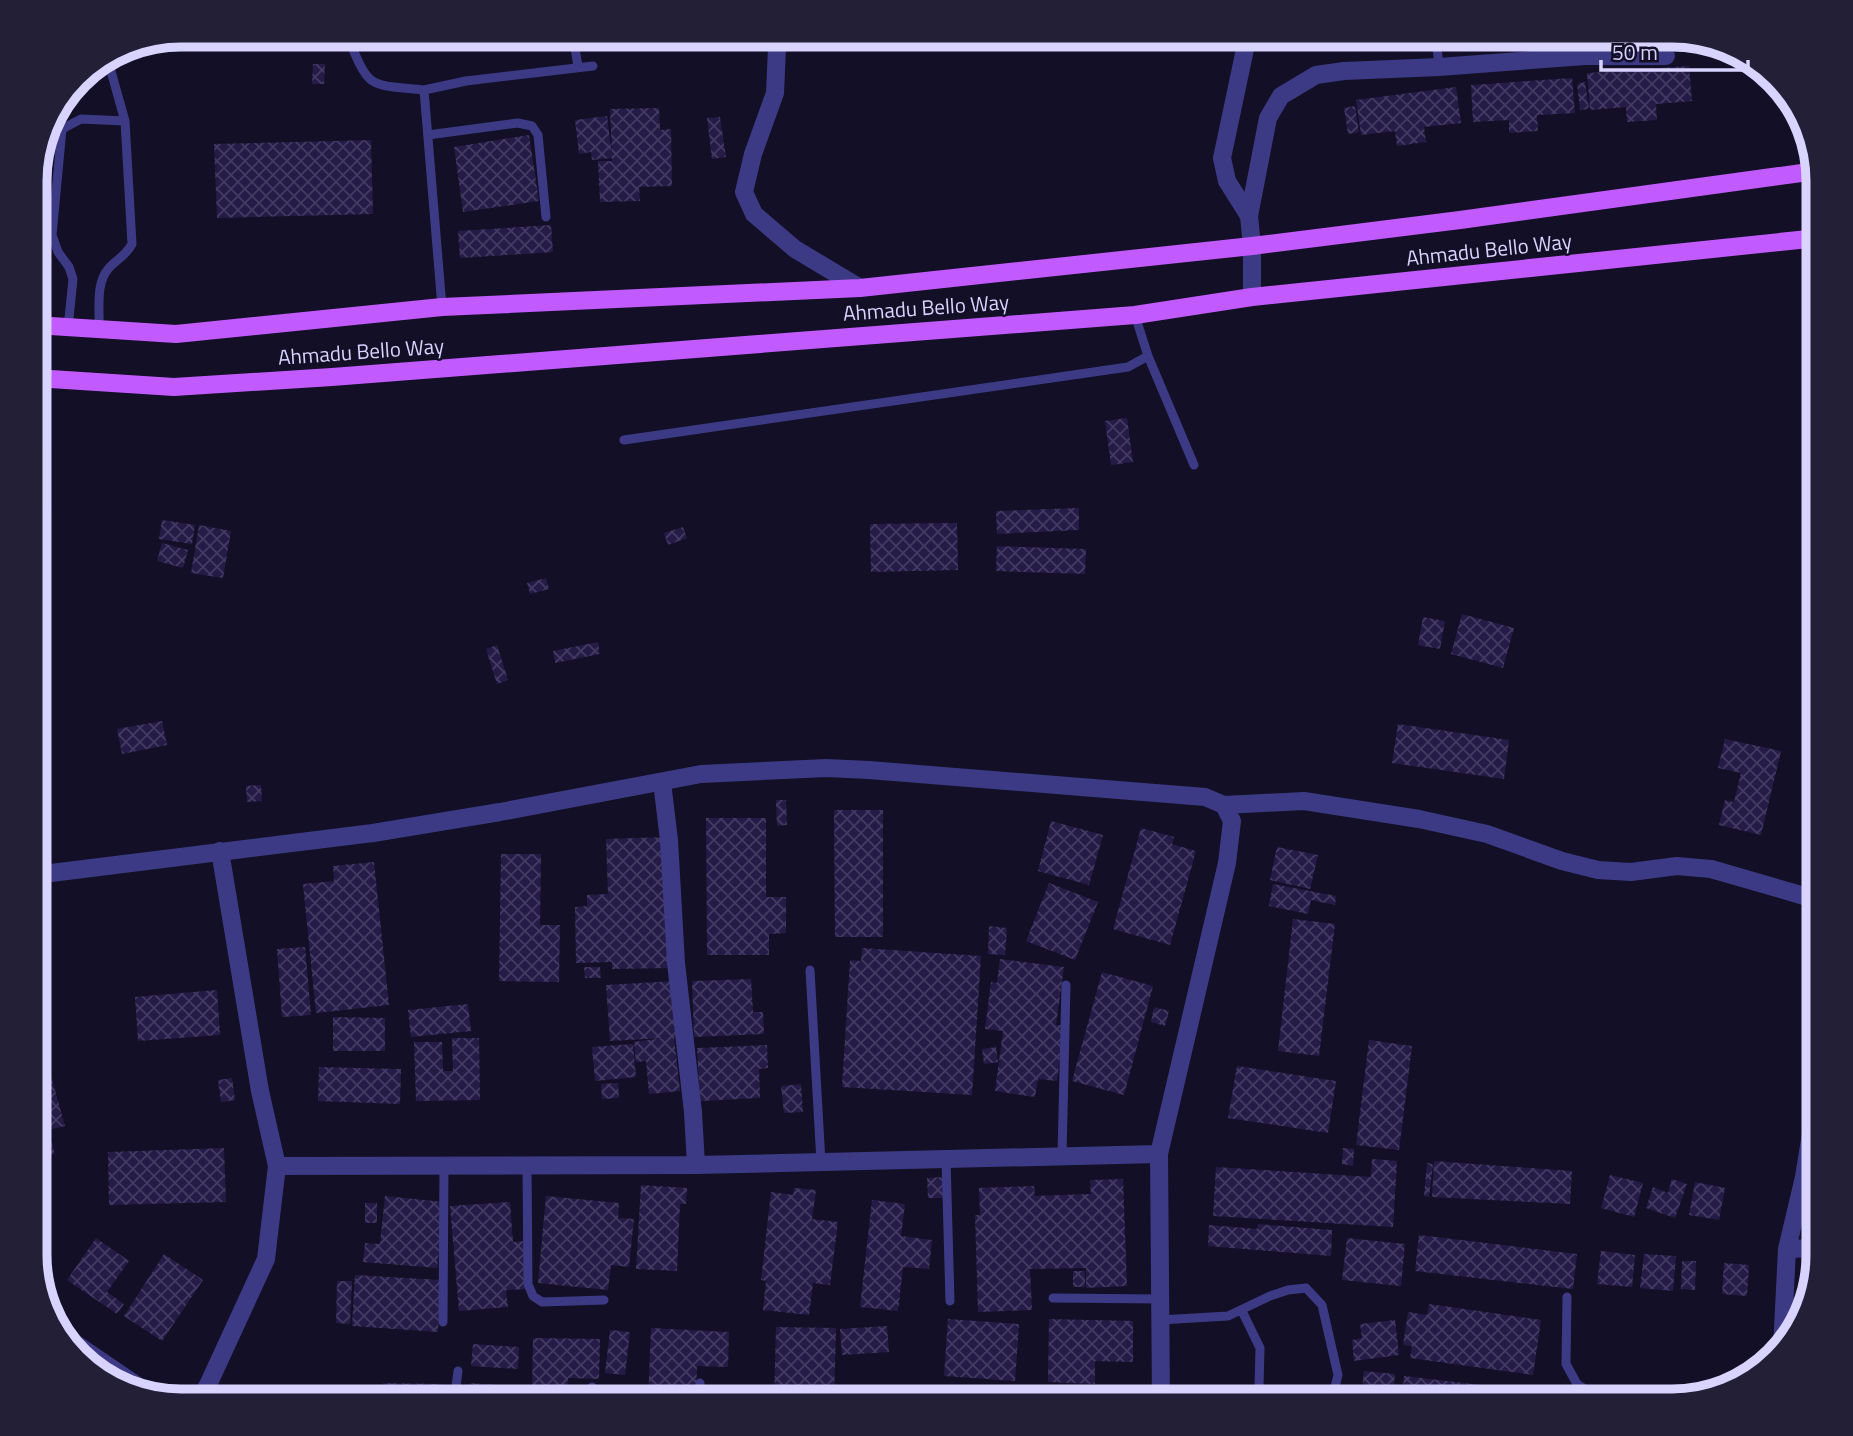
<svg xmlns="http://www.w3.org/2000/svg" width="1853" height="1436" viewBox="0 0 1853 1436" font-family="'Titillium Web',sans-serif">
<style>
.building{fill:url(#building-cross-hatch)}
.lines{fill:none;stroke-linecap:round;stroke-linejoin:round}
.lane{stroke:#3d3a85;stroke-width:9}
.street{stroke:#3d3a85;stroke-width:18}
.primary{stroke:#c25bff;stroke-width:18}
.labels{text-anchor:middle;stroke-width:5;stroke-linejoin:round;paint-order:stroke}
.street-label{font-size:21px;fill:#d9d4ff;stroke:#130f26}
.rim{fill:none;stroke:#d9d4ff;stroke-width:9}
</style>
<defs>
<pattern id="building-cross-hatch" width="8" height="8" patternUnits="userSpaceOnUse" patternTransform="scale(1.75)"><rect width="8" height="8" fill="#241b47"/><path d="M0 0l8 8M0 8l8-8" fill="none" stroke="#433b63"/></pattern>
</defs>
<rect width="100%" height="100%" fill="#130f26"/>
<path class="building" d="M 1352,35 L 1452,35 L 1452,47 L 1352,46 Z
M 1708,47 L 1734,56 L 1734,57 L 1708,57 Z
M 313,64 L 325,64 L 324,84 L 312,84 Z
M 1689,66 L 1692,101 L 1656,104 L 1657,120 L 1627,122 L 1626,107 L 1590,110 L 1587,73 Z
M 1572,78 L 1575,113 L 1537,115 L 1538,131 L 1509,133 L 1509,120 L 1473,122 L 1471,85 Z
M 1585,82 L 1589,109 L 1580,110 L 1577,84 Z
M 1456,87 L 1461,123 L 1424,127 L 1426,142 L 1397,146 L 1395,131 L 1361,135 L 1356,100 Z
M 1355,106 L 1359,132 L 1348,134 L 1344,108 Z
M 659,108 L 660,130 L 671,129 L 672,186 L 639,187 L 640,201 L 600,202 L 598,161 L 612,161 L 612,158 L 592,160 L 591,152 L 579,154 L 575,120 L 607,116 L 612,155 L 610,109 Z
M 720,117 L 726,157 L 712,159 L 707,118 Z
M 529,135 L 539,201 L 463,212 L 454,147 Z
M 371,140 L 373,214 L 217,218 L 214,144 Z
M 35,210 L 48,211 L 47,238 L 35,237 Z
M 551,225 L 553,252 L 460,258 L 458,231 Z
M 1127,418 L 1133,462 L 1111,465 L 1105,421 Z
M 1079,508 L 1079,530 L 997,534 L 996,511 Z
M 162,520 L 195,525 L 192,544 L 159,539 Z
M 957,523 L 958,570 L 871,572 L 870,524 Z
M 199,525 L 231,531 L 223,578 L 191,573 Z
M 683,527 L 687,538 L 668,545 L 664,533 Z
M 162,543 L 188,550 L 183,568 L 157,561 Z
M 997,546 L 1086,549 L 1085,574 L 996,571 Z
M 546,578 L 549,589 L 530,594 L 527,583 Z
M 1462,614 L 1514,628 L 1503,668 L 1451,654 Z
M 1423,617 L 1445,621 L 1440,649 L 1418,645 Z
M 598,642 L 600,654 L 555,663 L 553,651 Z
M 497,645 L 508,680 L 497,684 L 486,649 Z
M 162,721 L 167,745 L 122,754 L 117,729 Z
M 43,723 L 45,744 L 35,746 L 35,724 Z
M 1398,724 L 1509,740 L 1504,779 L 1392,763 Z
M 1725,739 L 1781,751 L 1761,835 L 1719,825 L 1725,800 L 1734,802 L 1741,773 L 1718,768 Z
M 261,785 L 262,801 L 247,802 L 246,786 Z
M 776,800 L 786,800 L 787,825 L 777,826 Z
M 834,810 L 883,810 L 883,937 L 835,937 Z
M 706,818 L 766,818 L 766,897 L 786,897 L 786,933 L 769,934 L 769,955 L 707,955 Z
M 1051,821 L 1103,835 L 1089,885 L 1038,871 Z
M 1141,828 L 1174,837 L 1172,844 L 1196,851 L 1170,945 L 1113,929 Z
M 667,837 L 672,968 L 612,969 L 612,962 L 576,963 L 575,907 L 587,906 L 587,895 L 608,894 L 606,839 Z
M 1277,847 L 1318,855 L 1310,889 L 1270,880 Z
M 501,854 L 541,854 L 540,925 L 560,925 L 559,982 L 499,981 Z
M 374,862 L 389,1005 L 316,1013 L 303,884 L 334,881 L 333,866 Z
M 1049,883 L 1098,902 L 1075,960 L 1026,941 Z
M 1273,884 L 1336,896 L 1335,905 L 1311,900 L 1308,914 L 1269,906 Z
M 1293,919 L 1335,924 L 1319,1056 L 1278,1051 Z
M 989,926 L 1007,928 L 1005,955 L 988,954 Z
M 305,947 L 311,1015 L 282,1017 L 277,949 Z
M 862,948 L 981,956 L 972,1095 L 842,1087 L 850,960 L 861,961 Z
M 1000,959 L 1064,967 L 1056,1025 L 1064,1025 L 1057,1081 L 1038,1079 L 1035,1097 L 995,1091 L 1003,1031 L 985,1029 L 991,982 L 997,983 Z
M 584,967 L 600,967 L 601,978 L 585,978 Z
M 1102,972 L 1153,986 L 1124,1095 L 1072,1081 Z
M 751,979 L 753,1012 L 763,1012 L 764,1034 L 694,1037 L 692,981 Z
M 673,981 L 676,1037 L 674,1037 L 680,1091 L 649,1094 L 646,1061 L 636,1062 L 634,1042 L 664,1038 L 610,1041 L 606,985 Z
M 217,990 L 220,1035 L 138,1041 L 135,997 Z
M 468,1004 L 471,1031 L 411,1037 L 408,1010 Z
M 1154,1007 L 1169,1011 L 1165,1026 L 1151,1022 Z
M 333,1017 L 385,1018 L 385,1051 L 333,1051 Z
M 452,1038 L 479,1038 L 480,1100 L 416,1101 L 414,1042 L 442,1042 L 443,1071 L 453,1071 Z
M 1369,1040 L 1412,1046 L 1399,1150 L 1356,1145 Z
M 633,1044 L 636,1077 L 595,1081 L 592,1047 Z
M 767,1045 L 768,1068 L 759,1069 L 760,1098 L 700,1101 L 697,1048 Z
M 996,1047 L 998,1062 L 984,1064 L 982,1049 Z
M 1237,1066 L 1336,1081 L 1328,1133 L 1228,1118 Z
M 319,1067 L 401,1069 L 400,1104 L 318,1101 Z
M 49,1069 L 65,1126 L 48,1130 L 55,1154 L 35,1160 L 35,1073 Z
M 232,1078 L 235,1100 L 221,1102 L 218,1080 Z
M 618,1083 L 619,1098 L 602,1099 L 601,1084 Z
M 801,1084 L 803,1112 L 784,1113 L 781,1086 Z
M 224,1148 L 226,1202 L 109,1205 L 108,1152 Z
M 1343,1148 L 1354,1149 L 1353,1166 L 1342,1164 Z
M 1372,1159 L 1397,1161 L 1393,1227 L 1213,1216 L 1216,1167 L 1371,1177 Z
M 1434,1161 L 1572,1171 L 1570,1204 L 1432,1197 Z
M 1427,1163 L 1433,1164 L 1429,1197 L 1424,1196 Z
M 1610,1175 L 1643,1183 L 1634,1217 L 1601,1208 Z
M 943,1177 L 944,1198 L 928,1198 L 927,1178 Z
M 1123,1179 L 1127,1286 L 1086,1288 L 1086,1268 L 1030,1269 L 1032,1310 L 978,1312 L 975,1215 L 980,1215 L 979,1188 L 1034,1186 L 1035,1196 L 1091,1194 L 1090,1180 Z
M 1672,1179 L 1687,1184 L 1675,1218 L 1646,1208 L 1653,1187 L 1668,1193 Z
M 1695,1182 L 1725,1188 L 1719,1220 L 1689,1215 Z
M 641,1185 L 687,1188 L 686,1204 L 680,1204 L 677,1271 L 636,1269 Z
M 794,1188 L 816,1190 L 812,1219 L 838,1222 L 830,1285 L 813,1283 L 809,1315 L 763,1310 L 766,1281 L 761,1280 L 771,1192 L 793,1195 Z
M 385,1196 L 444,1202 L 437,1268 L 363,1262 L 365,1243 L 380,1244 Z
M 546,1196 L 619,1203 L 618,1218 L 634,1219 L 629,1267 L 611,1265 L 608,1290 L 538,1283 Z
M 872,1200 L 905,1204 L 901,1236 L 932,1240 L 929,1269 L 903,1267 L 898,1311 L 860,1307 Z
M 510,1202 L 513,1242 L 524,1241 L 528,1289 L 506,1290 L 508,1307 L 459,1311 L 450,1206 Z
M 365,1203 L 377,1203 L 377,1223 L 365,1223 Z
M 1258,1224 L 1332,1230 L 1331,1256 L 1208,1246 L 1209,1225 L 1257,1229 Z
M 1419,1235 L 1577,1254 L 1573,1289 L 1415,1271 Z
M 96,1238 L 129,1261 L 107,1292 L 124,1304 L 117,1314 L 67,1280 Z
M 1347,1238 L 1405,1244 L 1401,1286 L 1342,1280 Z
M 1601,1251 L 1635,1255 L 1632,1287 L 1597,1284 Z
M 164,1254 L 203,1280 L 162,1341 L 124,1316 Z
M 1644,1254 L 1676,1256 L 1673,1291 L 1640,1288 Z
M 1682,1261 L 1696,1261 L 1695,1290 L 1681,1289 Z
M 1724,1263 L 1749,1265 L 1747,1296 L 1722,1294 Z
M 1073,1271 L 1085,1271 L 1085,1287 L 1073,1287 Z
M 355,1275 L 441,1280 L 438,1332 L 352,1326 Z
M 337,1281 L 352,1281 L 350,1324 L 336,1323 Z
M 1429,1304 L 1541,1320 L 1533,1375 L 1410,1358 L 1412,1346 L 1403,1345 L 1408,1312 L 1427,1315 Z
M 948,1319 L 1019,1324 L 1015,1381 L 944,1376 Z
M 1049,1319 L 1133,1321 L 1133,1362 L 1095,1361 L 1095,1384 L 1048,1382 Z
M 1395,1320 L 1399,1355 L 1354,1361 L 1352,1340 L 1362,1338 L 1360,1324 Z
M 887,1326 L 889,1352 L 842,1355 L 840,1329 Z
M 776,1327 L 836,1328 L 834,1401 L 774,1401 Z
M 651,1328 L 729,1332 L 728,1367 L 697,1366 L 696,1401 L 648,1401 Z
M 610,1330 L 630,1332 L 625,1375 L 605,1373 Z
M 533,1338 L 600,1339 L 599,1379 L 568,1378 L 567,1388 L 532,1387 Z
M 473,1344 L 519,1347 L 518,1369 L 471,1366 Z
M 1364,1371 L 1395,1374 L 1392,1401 L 1361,1401 Z
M 1404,1376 L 1532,1391 L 1531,1401 L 1402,1401 Z
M 383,1383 L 442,1384 L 442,1401 L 383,1401 Z
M 470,1383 L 524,1387 L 523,1401 L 469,1401 Z
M 943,1386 L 986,1389 L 985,1401 L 942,1401 Z
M 1046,1389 L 1089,1393 L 1088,1401 L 1045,1401 Z
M 1125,1389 L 1139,1391 L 1137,1401 L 1123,1401 Z
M 564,1391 L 564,1401 L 542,1401 L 542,1392 Z"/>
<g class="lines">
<path class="lane" d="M 347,35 C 370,90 366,84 424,90
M 573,35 L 578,67
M 1437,47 L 1439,67
M 107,57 L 125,121
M 428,135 L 518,123 L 532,126 L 538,135 L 546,217
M 442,307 L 424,90 L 466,81 L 593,66
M 1135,315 L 1148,356 L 1194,465
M 68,328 L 73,279 L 69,267 L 58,252 L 52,235 L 62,129 L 81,119 L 125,121 L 132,244 C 125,257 118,258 109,268 C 95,283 100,310 99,330
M 624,440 L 1128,367 L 1148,356
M 810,970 L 821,1162
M 1062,1156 L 1066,985
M 946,1159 L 950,1301
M 527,1165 L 528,1284 L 533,1296 L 542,1302 L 604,1300
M 35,1263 L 35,1262
M 1567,1297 L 1566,1364 L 1577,1384 L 1603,1401
M 1053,1298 L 1160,1299
M 1242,1311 L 1260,1348 L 1259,1387 L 1264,1396 L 1280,1401
M 1160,1320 L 1228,1316 L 1270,1296 L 1288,1290 L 1306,1288 L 1322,1305 L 1338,1375 L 1335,1387 L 1327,1398 L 1316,1401
M 443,1322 L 444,1165
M 53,1323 L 153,1391
M 700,1383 L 701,1401
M 592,1387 L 593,1401
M 454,1401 L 458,1371"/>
<path class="street" d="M 774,35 L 777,48 L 775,93 L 753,154 L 744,192 L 754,214 L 795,249 L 860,288
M 1248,35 L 1222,158 L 1227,181 L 1249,216
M 1585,56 L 1587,35
M 1252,297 L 1252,246 L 1249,216 L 1268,118 L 1281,96 L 1316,75 L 1344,71 L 1439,67 L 1585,56 L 1666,56
M 662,782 L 669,840 L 676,963 L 693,1112 L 696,1165
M 1224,805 L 1304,801 L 1419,819 L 1487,834 L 1562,861 L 1598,870 L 1631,872 L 1677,866 L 1711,869 L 1818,900
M 35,875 L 373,833 L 500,812 L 701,774 L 826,768 L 869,770 L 1205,797 L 1224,805 L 1232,821 L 1227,863 L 1159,1154 L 1161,1401
M 277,1166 L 696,1165 L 1159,1154
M 1787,1249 L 1818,1248
M 1782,1349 L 1787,1249 L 1804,1177 L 1818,1090
M 198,1401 L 208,1385 L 266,1259 L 277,1166 L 260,1091 L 220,851"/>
<path class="primary" d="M 35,325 L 176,334 L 442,307 L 860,288 L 1252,246 L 1460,220 L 1816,171
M 35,378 L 174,387 L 332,377 L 1135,315 L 1252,297 L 1818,238"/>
</g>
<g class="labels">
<g class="street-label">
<text transform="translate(1489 250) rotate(-6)" y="7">Ahmadu Bello Way</text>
<text transform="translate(926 308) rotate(-4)" y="7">Ahmadu Bello Way</text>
<text transform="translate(361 352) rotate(-4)" y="7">Ahmadu Bello Way</text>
</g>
</g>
<path d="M0 0H1853V1436H0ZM181 47H1672A134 134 0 0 1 1806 181V1255A134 134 0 0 1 1672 1389H181A134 134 0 0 1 47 1255V181A134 134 0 0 1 181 47Z" fill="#231f37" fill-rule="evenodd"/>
<path class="rim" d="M181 47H1672A134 134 0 0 1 1806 181V1255A134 134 0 0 1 1672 1389H181A134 134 0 0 1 47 1255V181A134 134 0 0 1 181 47Z"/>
<path d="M1601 60v10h147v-10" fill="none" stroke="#d9d4ff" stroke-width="3.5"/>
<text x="1612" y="60" font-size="21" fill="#d9d4ff" stroke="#130f26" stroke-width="5" paint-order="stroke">50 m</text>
</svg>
